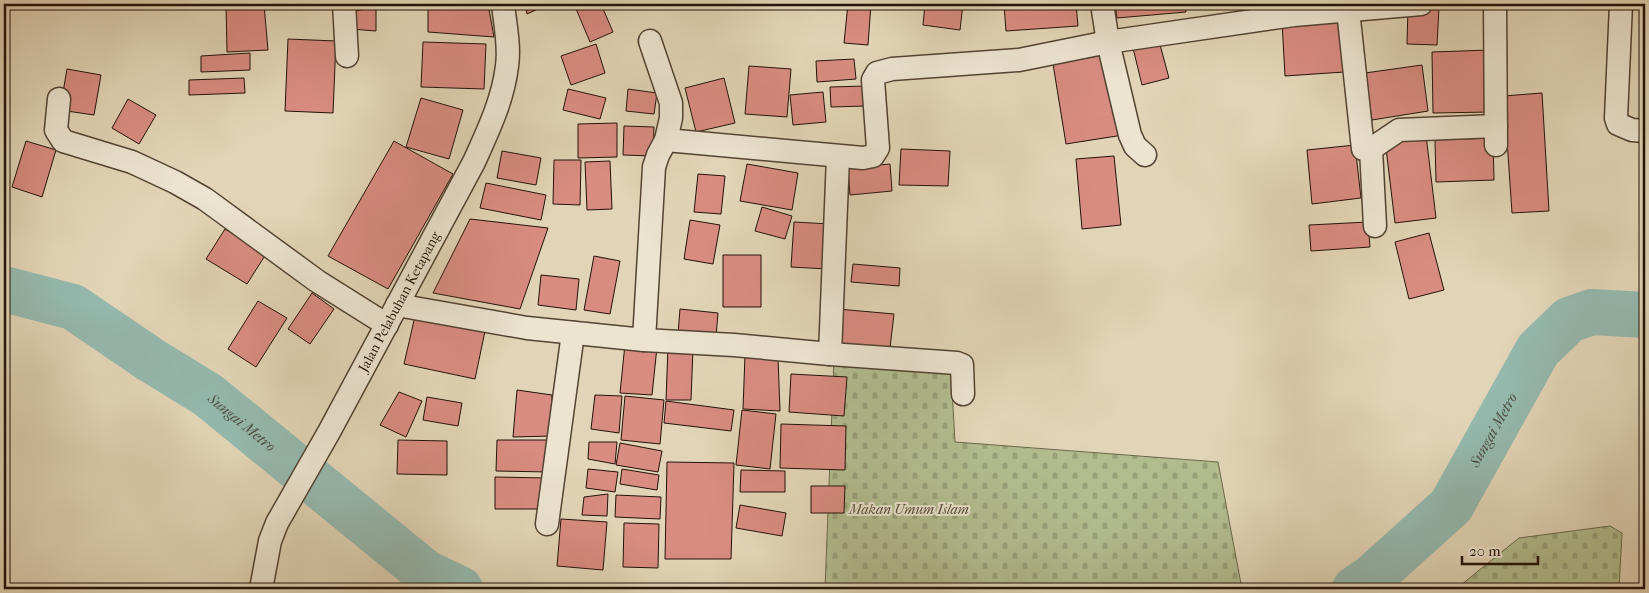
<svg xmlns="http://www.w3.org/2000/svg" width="1649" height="593" viewBox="0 0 1649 593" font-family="'IM FELL French Canon',serif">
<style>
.cemetery{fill:url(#cemetery-stones);stroke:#6a684a}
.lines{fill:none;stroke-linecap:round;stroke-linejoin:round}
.river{stroke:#95b9ae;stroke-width:46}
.building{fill:#d98c82;stroke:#231206}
.minor-casing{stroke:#534332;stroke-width:25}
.minor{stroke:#ece4d0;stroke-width:22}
.labels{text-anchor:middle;stroke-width:4;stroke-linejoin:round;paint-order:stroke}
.street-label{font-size:14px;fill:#231206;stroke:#ece4d0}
.park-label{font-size:14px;font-style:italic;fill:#554e36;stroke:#ece4d0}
.water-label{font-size:15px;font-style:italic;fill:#4b4c41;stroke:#ece4d0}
</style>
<defs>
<pattern id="cemetery-stones" width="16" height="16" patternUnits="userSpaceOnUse" patternTransform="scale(1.25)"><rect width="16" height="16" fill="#b2bd8f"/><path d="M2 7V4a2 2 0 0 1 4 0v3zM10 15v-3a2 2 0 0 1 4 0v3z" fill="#99a17a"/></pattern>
</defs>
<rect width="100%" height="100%" fill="#e2d5b7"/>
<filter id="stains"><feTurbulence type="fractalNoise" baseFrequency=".004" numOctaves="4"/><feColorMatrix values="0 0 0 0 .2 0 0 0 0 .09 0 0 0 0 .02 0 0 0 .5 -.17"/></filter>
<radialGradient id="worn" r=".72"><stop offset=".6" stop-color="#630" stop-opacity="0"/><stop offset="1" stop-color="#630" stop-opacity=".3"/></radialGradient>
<path class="cemetery" d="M 834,358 L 951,371 L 955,442 L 1218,462 L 1242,589 L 825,589 Z
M 1610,526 L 1622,533 L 1619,589 L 1456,589 L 1519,538 Z"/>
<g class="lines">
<g class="river">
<path id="s1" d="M 4,289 L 73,307 L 151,360 L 208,395 L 426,573 L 460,589"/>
<path id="s2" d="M 1355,589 L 1371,578 L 1451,506 L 1538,350 L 1569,320 L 1592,312 L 1645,315"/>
</g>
</g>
<path class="building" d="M 226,4 L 264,4 L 268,50 L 227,52 Z
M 428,4 L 488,4 L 494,37 L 428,32 Z
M 525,4 L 549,4 L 527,14 Z
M 574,4 L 601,4 L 613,32 L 590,42 Z
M 848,4 L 871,4 L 868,45 L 844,43 Z
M 925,4 L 963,4 L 960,30 L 923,25 Z
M 1004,4 L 1076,4 L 1078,26 L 1006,31 Z
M 1115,4 L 1185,4 L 1186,12 L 1117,18 Z
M 1408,7 L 1439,8 L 1437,45 L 1407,44 Z
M 376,8 L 376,31 L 351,29 L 351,11 Z
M 1341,18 L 1344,72 L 1285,76 L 1282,22 Z
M 288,39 L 336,41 L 333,113 L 285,111 Z
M 1159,41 L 1169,78 L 1142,85 L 1133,48 Z
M 423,42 L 486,44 L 484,89 L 421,87 Z
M 596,44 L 605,73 L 571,85 L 561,56 Z
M 1489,50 L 1491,112 L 1433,113 L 1432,52 Z
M 250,53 L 250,70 L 201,72 L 201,56 Z
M 1110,54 L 1123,135 L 1066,144 L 1053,64 Z
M 854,59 L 856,79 L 817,82 L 816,61 Z
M 1422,65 L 1428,111 L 1372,120 L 1365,73 Z
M 749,66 L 791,69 L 787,117 L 745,114 Z
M 67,69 L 101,75 L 94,115 L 60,110 Z
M 244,78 L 245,93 L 189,95 L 189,80 Z
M 724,78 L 735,123 L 696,132 L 685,88 Z
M 866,86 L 867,106 L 831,107 L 830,87 Z
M 568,89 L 606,98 L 600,119 L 563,110 Z
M 628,89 L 657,93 L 654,114 L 626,111 Z
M 823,92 L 826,122 L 793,125 L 790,95 Z
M 1542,93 L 1549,211 L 1512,213 L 1504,96 Z
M 421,98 L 463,110 L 449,159 L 406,147 Z
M 128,99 L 156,115 L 139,144 L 112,128 Z
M 617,123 L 617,157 L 578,158 L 578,124 Z
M 624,126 L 654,127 L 653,156 L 623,155 Z
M 1426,135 L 1436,218 L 1395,223 L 1385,140 Z
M 1493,138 L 1494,180 L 1436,182 L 1435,140 Z
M 26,141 L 56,150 L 42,197 L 12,187 Z
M 394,141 L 453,174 L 388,289 L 328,256 Z
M 1355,145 L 1361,198 L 1312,204 L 1307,150 Z
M 901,149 L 950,151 L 948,186 L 899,185 Z
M 502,151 L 541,158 L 536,185 L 497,178 Z
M 1114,156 L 1121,225 L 1082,229 L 1076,159 Z
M 554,160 L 581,160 L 580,205 L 553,204 Z
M 610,161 L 612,209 L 587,210 L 585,162 Z
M 747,164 L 798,173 L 792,210 L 740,201 Z
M 890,164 L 892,191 L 850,195 L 848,168 Z
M 698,174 L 725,176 L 721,214 L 694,212 Z
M 486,183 L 546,195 L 541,220 L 480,208 Z
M 762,207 L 792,216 L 785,239 L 755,231 Z
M 470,219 L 548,228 L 520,309 L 433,293 Z
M 690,220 L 720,225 L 713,264 L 684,259 Z
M 794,222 L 830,224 L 827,269 L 791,267 Z
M 1368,222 L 1370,247 L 1311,251 L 1309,225 Z
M 225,229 L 266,254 L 247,284 L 206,259 Z
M 1429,233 L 1444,290 L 1409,299 L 1395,242 Z
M 723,255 L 761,255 L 761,307 L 723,307 Z
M 594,256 L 620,261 L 610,314 L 584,310 Z
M 853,264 L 900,268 L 899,286 L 851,282 Z
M 541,275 L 579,279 L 576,310 L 538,305 Z
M 312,293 L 334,309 L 310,344 L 288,329 Z
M 258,301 L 287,318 L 256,367 L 228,349 Z
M 680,309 L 718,313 L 716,337 L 678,334 Z
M 838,309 L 894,314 L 890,348 L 835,343 Z
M 415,316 L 485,331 L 475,379 L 404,364 Z
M 625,344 L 657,347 L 652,395 L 620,393 Z
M 668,347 L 693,348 L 691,400 L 666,400 Z
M 745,355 L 778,358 L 780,411 L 743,409 Z
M 791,374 L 847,377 L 844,416 L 789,412 Z
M 517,390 L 552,395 L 552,436 L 513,437 Z
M 399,392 L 422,401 L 406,437 L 380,425 Z
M 595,395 L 622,396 L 619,433 L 591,429 Z
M 625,396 L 664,400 L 660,444 L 621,440 Z
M 427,397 L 462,403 L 458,426 L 423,420 Z
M 666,401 L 734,410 L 731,431 L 664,423 Z
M 742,410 L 776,414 L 770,469 L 736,465 Z
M 781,424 L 846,426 L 845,470 L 780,468 Z
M 398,440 L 447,441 L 447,475 L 397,474 Z
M 497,440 L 548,440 L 548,472 L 496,471 Z
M 589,442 L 617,442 L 615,464 L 588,459 Z
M 620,443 L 662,451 L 658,472 L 616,465 Z
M 667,462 L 734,463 L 731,559 L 665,559 Z
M 588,469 L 618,472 L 615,492 L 586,488 Z
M 622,469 L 659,475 L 657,490 L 620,484 Z
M 741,470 L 785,471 L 785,492 L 740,492 Z
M 495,477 L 547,478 L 546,509 L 495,509 Z
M 811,486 L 845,486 L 844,513 L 811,513 Z
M 608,494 L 607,516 L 582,515 L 584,497 Z
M 616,495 L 661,497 L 660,519 L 615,517 Z
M 740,505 L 786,513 L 782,536 L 736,528 Z
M 561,519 L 607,522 L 603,570 L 557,566 Z
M 624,523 L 659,524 L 658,568 L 623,567 Z"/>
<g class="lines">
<defs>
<g id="minor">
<path d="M 344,4 L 347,56"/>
<path d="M 1102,4 L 1108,42 L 1294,15 L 1421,4"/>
<path d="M 1495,4 L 1496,145"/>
<path d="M 1621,4 L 1616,118 L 1618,124 L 1632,130 L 1645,131"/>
<path d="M 1348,10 L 1363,149 L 1371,149 L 1375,226"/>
<path d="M 650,41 L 671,103 L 671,118 L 666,140"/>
<path d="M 59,99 L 56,130 L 63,141 L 132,162 L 175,182 L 205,199 L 317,281 L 387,325"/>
<path d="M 1371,149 L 1399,130 L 1496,126"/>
<path d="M 397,305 L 527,328 L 644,340 L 734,345 L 830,354 L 957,363 L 962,365 L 963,394"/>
<path d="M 644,340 L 654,167 L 658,155 L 666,140 L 863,158 L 873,156 L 878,148 L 873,80 L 877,73 L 892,69 L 1019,60 L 1108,42 L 1130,135 L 1135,146 L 1145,155"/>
<path d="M 830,354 L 838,157"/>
<path d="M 547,524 L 573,333"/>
<path id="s3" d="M 261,589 L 270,541 L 277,523 L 329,432 L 474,162 C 488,131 503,100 507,66 C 510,46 505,24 503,4"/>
</g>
</defs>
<use href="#minor" class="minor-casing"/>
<use href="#minor" class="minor"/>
</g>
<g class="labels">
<g class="street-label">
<text dy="5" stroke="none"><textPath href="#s3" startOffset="321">Jalan Pelabuhan Ketapang</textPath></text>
</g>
<g class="park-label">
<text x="909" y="514">Makan Umum Islam</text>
</g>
<g class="water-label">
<text dy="5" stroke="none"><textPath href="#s1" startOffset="276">Sungai Metro</textPath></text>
<text dy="5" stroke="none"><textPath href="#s2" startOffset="214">Sungai Metro</textPath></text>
</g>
</g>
<rect width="1649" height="593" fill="none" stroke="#e2d5b7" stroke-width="20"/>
<rect x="5" y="5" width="1639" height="583" fill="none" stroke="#231206" stroke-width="2.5"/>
<rect x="10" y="10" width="1629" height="573" fill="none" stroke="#231206"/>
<path d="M1462 556v8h76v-8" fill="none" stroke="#231206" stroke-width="2.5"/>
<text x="1469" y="556" font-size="15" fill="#231206" stroke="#ece4d0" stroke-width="4" paint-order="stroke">20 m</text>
<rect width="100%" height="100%" filter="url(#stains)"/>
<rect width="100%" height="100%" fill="url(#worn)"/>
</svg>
